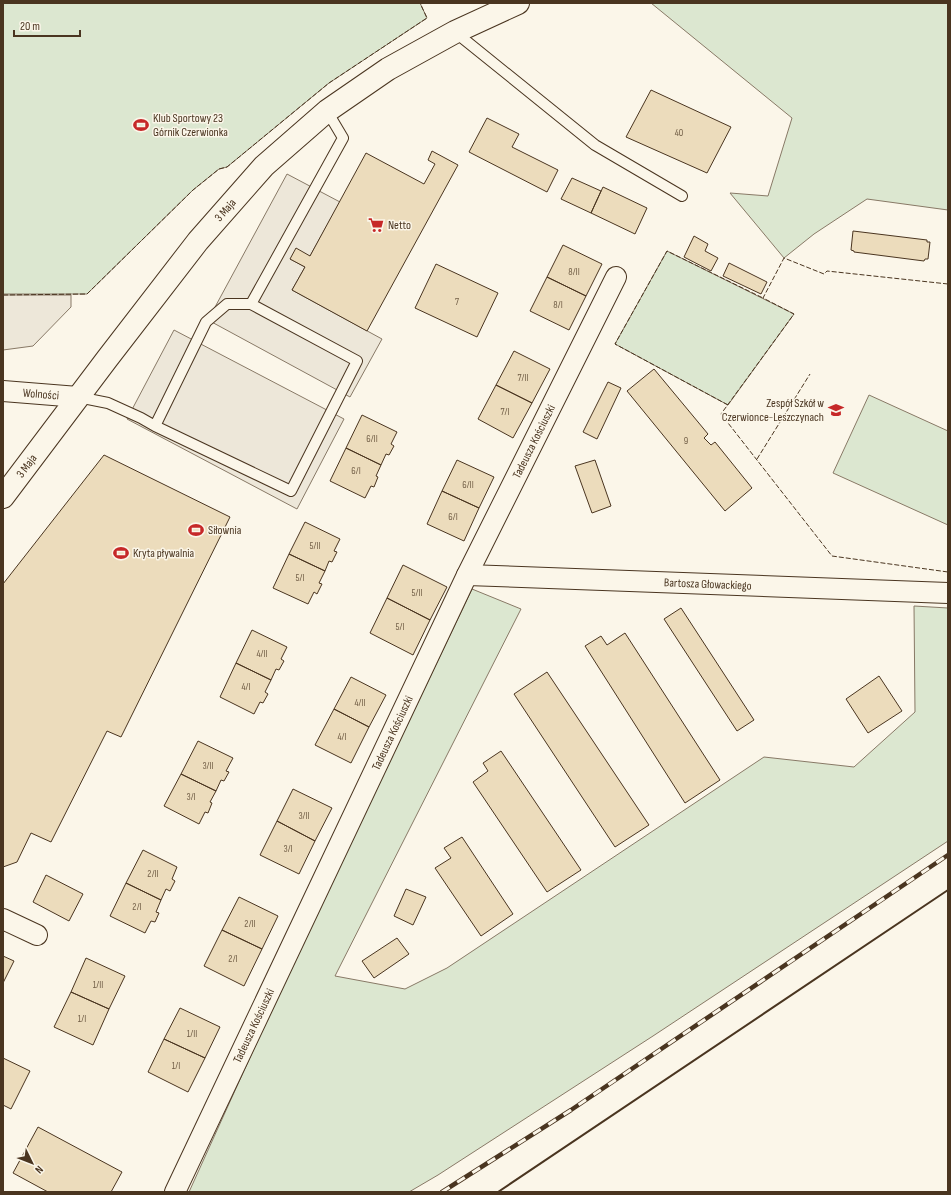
<svg xmlns="http://www.w3.org/2000/svg" width="951" height="1195" viewBox="0 0 951 1195" font-family="'Sofia Sans Condensed',sans-serif">
<style>
.green{fill:#dce7d0;stroke:#887966}
.parking{fill:#ede7d9;stroke:#887966}
.building{fill:#ecdcbc;stroke:#4a3520}
.lines{fill:none;stroke-linecap:round;stroke-linejoin:round}
.lane-casing{stroke:#4a3520;stroke-width:12}
.street-casing{stroke:#4a3520;stroke-width:22}
.secondary-casing{stroke:#4a3520;stroke-width:24}
.lane{stroke:#fbf6e9;stroke-width:10}
.street{stroke:#fbf6e9;stroke-width:20}
.secondary{stroke:#fbf6e9;stroke-width:22}
.rail-casing{stroke:#4a3520;stroke-width:4.5}
.rail{stroke:#fbf6e9;stroke-width:3;stroke-dasharray:9;stroke-linecap:butt}
.fence{stroke:#4a3520;stroke-width:1;stroke-dasharray:5 2;stroke-linecap:butt}
.wall{stroke:#4a3520;stroke-width:2}
.labels{text-anchor:middle;stroke-width:3;stroke-linejoin:round;paint-order:stroke}
.number-label{font-size:10px;fill:#725f47}
.poi-label{font-size:12px;fill:#4a3520;stroke:#fbf6e9;text-anchor:start}
.street-label{font-size:12px;fill:#4a3520;stroke:#fbf6e9}
</style>
<rect width="100%" height="100%" fill="#fbf6e9"/>
<path class="green" d="M 3,3 L 420,3 L 427,18 L 329,83 L 227,167 L 219,169 L 193,190 L 87,294 L 3,294 Z
M 651,3 L 948,3 L 948,210 L 867,199 L 814,234 L 784,258 L 730,193 L 768,196 L 792,118 Z
M 667,251 L 794,314 L 728,405 L 615,344 Z
M 869,395 L 948,431 L 948,525 L 833,473 Z
M 472,589 L 521,609 L 335,976 L 405,989 L 447,968 L 764,757 L 854,767 L 915,712 L 914,606 L 948,608 L 948,841 L 653,1036 L 438,1175 L 409,1192 L 189,1192 L 281,989 Z"/>
<path class="parking" d="M 287,174 L 340,202 L 310,256 L 290,259 L 305,267 L 292,290 L 382,339 L 350,397 L 208,320 Z
M 3,295 L 71,295 L 71,307 L 33,346 L 3,350 Z
M 174,330 L 344,419 L 297,509 L 127,419 Z"/>
<path class="building" d="M 651,90 L 731,127 L 707,173 L 626,137 Z
M 487,118 L 519,134 L 512,147 L 558,170 L 547,192 L 469,152 Z
M 432,151 L 458,165 L 367,331 L 292,290 L 305,267 L 290,259 L 296,248 L 310,256 L 366,153 L 424,184 L 435,164 L 428,160 Z
M 572,178 L 601,191 L 591,213 L 561,199 Z
M 603,187 L 647,208 L 635,234 L 591,213 Z
M 853,231 L 927,240 L 927,242 L 930,242 L 928,259 L 925,259 L 924,261 L 854,252 L 854,251 L 851,250 Z
M 694,236 L 708,244 L 705,251 L 718,258 L 711,271 L 684,257 Z
M 563,245 L 602,264 L 586,296 L 547,277 Z
M 729,263 L 767,282 L 761,294 L 723,276 Z
M 436,264 L 498,293 L 477,337 L 415,308 Z
M 547,277 L 586,296 L 569,330 L 530,311 Z
M 514,351 L 550,369 L 532,403 L 496,385 Z
M 654,369 L 708,434 L 704,438 L 711,445 L 715,442 L 752,488 L 725,511 L 627,391 Z
M 608,382 L 621,388 L 597,439 L 583,432 Z
M 496,385 L 532,403 L 513,438 L 478,419 Z
M 362,415 L 397,432 L 391,444 L 394,446 L 389,455 L 386,454 L 381,465 L 346,448 Z
M 346,448 L 381,465 L 376,476 L 378,477 L 374,487 L 371,486 L 365,498 L 330,481 Z
M 104,455 L 230,517 L 121,737 L 107,731 L 51,842 L 31,833 L 17,862 L 3,867 L 3,584 Z
M 457,460 L 494,477 L 479,508 L 442,491 Z
M 595,460 L 611,506 L 592,513 L 575,466 Z
M 442,491 L 479,508 L 464,541 L 427,524 Z
M 305,522 L 340,539 L 334,551 L 337,552 L 332,562 L 329,561 L 325,571 L 289,554 Z
M 289,554 L 325,571 L 319,583 L 322,584 L 317,594 L 314,592 L 308,604 L 273,588 Z
M 403,565 L 447,587 L 430,620 L 387,598 Z
M 387,598 L 430,620 L 413,655 L 370,633 Z
M 681,608 L 754,720 L 737,731 L 664,619 Z
M 252,630 L 287,647 L 281,659 L 284,661 L 279,670 L 276,669 L 271,680 L 236,663 Z
M 625,633 L 720,780 L 685,803 L 585,646 L 601,636 L 607,645 Z
M 236,663 L 271,680 L 265,692 L 268,694 L 263,703 L 260,702 L 254,714 L 220,697 Z
M 547,672 L 649,825 L 615,847 L 514,694 Z
M 879,676 L 902,711 L 868,733 L 846,699 Z
M 351,677 L 386,695 L 369,727 L 334,709 Z
M 334,709 L 369,727 L 351,763 L 315,745 Z
M 198,741 L 233,758 L 226,771 L 229,772 L 224,781 L 221,780 L 216,791 L 181,774 Z
M 501,751 L 581,870 L 547,892 L 473,782 L 488,771 L 483,763 Z
M 181,774 L 216,791 L 210,802 L 212,803 L 208,813 L 205,812 L 199,824 L 164,806 Z
M 293,789 L 332,808 L 315,841 L 277,821 Z
M 277,821 L 315,841 L 299,874 L 260,855 Z
M 462,837 L 513,914 L 481,936 L 435,868 L 451,858 L 444,848 Z
M 143,850 L 177,867 L 172,879 L 175,881 L 170,891 L 166,889 L 161,900 L 126,883 Z
M 46,875 L 83,894 L 69,921 L 33,902 Z
M 126,883 L 161,900 L 156,912 L 159,913 L 155,922 L 151,921 L 145,933 L 110,916 Z
M 406,889 L 426,897 L 413,925 L 394,916 Z
M 239,897 L 278,916 L 262,949 L 222,930 Z
M 222,930 L 262,949 L 244,986 L 204,966 Z
M 397,938 L 409,954 L 374,978 L 362,961 Z
M 3,956 L 14,961 L 3,983 Z
M 86,958 L 125,976 L 109,1009 L 71,992 Z
M 71,992 L 109,1009 L 93,1045 L 54,1027 Z
M 180,1008 L 220,1027 L 205,1058 L 164,1039 Z
M 164,1039 L 205,1058 L 188,1092 L 148,1072 Z
M 3,1058 L 30,1071 L 11,1109 L 3,1105 Z
M 38,1127 L 122,1172 L 111,1192 L 48,1192 L 13,1173 Z"/>
<g class="lines">
<defs>
<path id="lane" d="M 455,32 L 595,145 L 682,196
M 251,304 L 343,138 L 327,111
M 78,397 L 108,403 L 141,418 L 155,426 L 291,491 L 357,361 L 251,304 L 227,304 L 206,322 L 155,426"/>
<g id="street">
<path id="s1" d="M 3,391 L 78,397"/>
<path id="s2" d="M 467,575 L 948,593"/>
<path d="M 3,919 L 37,935"/>
<path id="s3" d="M 175,1192 L 467,575 L 616,277"/>
</g>
<g id="secondary">
<path id="s4" d="M 3,497 L 107,359 L 198,241 L 264,166 L 327,111 L 388,69 L 455,32 L 518,3"/>
</g>
</defs>
<use href="#lane" class="lane-casing"/>
<use href="#street" class="street-casing"/>
<use href="#secondary" class="secondary-casing"/>
<use href="#lane" class="lane"/>
<use href="#street" class="street"/>
<use href="#secondary" class="secondary"/>
<defs>
<path id="rail" d="M 442,1192 L 571,1110 L 948,855"/>
</defs>
<use href="#rail" class="rail-casing"/>
<use href="#rail" class="rail"/>
<path class="fence" d="M 948,284 L 827,271 L 824,274 L 784,258 L 763,298 L 794,314 L 721,414 L 832,556 L 948,572
M 3,295 L 87,294 L 193,190 L 219,169 L 227,167 L 329,83 L 427,18 L 420,3
M 728,405 L 615,344 L 667,251 L 763,298
M 757,459 L 810,374"/>
<path class="wall" d="M 498,1192 L 948,890"/>
</g>
<defs>
<symbol id="stadium-bare" viewBox="-9 -9 18 18"><path d="M0-5a6.5 5 0 1 0 0 10a6.5 5 0 1 0 0-10ZM-3.5-1.8h7v3.6h-7Z" fill="#c62828" stroke="#fbf6e9" stroke-width="2.5" paint-order="stroke"/></symbol>
<symbol id="supermarket-bare" viewBox="-9 -9 18 18"><path d="M-6-5.5h2.5l.6 2H6L4.5 2H-2.5L-4.4-4H-6ZM-1.5 3.2a1.3 1.3 0 1 0 .1 0ZM3 3.2a1.3 1.3 0 1 0 .1 0Z" fill="#c62828" stroke="#fbf6e9" stroke-width="2.5" paint-order="stroke"/></symbol>
<symbol id="school-bare" viewBox="-9 -9 18 18"><path d="M0-5L7-2L0 1L-7-2ZM-4 1L0 2.5L4 1V4Q0 6-4 4Z" fill="#c62828" stroke="#fbf6e9" stroke-width="2.5" paint-order="stroke"/></symbol>
</defs>
<g fill-rule="evenodd">
<use href="#stadium-bare" x="130" y="114" width="22" height="22"/>
<use href="#supermarket-bare" x="365" y="214" width="22" height="22"/>
<use href="#school-bare" x="825" y="399" width="22" height="22"/>
<use href="#stadium-bare" x="185" y="519" width="22" height="22"/>
<use href="#stadium-bare" x="110" y="542" width="22" height="22"/>
</g>
<g class="labels">
<g class="number-label">
<text x="679" y="136">40</text>
<text x="574" y="275">8/II</text>
<text x="457" y="305">7</text>
<text x="558" y="308">8/I</text>
<text x="523" y="381">7/II</text>
<text x="505" y="415">7/I</text>
<text x="372" y="442">6/II</text>
<text x="686" y="444">9</text>
<text x="356" y="474">6/I</text>
<text x="468" y="488">6/II</text>
<text x="453" y="520">6/I</text>
<text x="315" y="549">5/II</text>
<text x="300" y="581">5/I</text>
<text x="417" y="596">5/II</text>
<text x="400" y="630">5/I</text>
<text x="262" y="657">4/II</text>
<text x="246" y="690">4/I</text>
<text x="360" y="706">4/II</text>
<text x="342" y="740">4/I</text>
<text x="208" y="769">3/II</text>
<text x="191" y="800">3/I</text>
<text x="304" y="819">3/II</text>
<text x="288" y="852">3/I</text>
<text x="153" y="877">2/II</text>
<text x="137" y="910">2/I</text>
<text x="250" y="927">2/II</text>
<text x="233" y="962">2/I</text>
<text x="98" y="988">1/II</text>
<text x="82" y="1022">1/I</text>
<text x="192" y="1037">1/II</text>
<text x="176" y="1069">1/I</text>
</g>
<g class="poi-label">
<text x="153" y="122">Klub Sportowy 23<tspan x="153" dy="14">Górnik Czerwionka</tspan></text>
<text x="388" y="229">Netto</text>
<text x="824" y="407" text-anchor="end">Zespół Szkół w<tspan x="824" dy="14">Czerwionce-Leszczynach</tspan></text>
<text x="208" y="534">Siłownia</text>
<text x="133" y="557">Kryta pływalnia</text>
</g>
<g class="street-label">
<text dy="4" stroke="none"><textPath href="#s4" startOffset="363">3 Maja</textPath></text>
<text dy="4" stroke="none"><textPath href="#s1" startOffset="38">Wolności</textPath></text>
<text dy="4" stroke="none"><textPath href="#s3" startOffset="832">Tadeusza Kościuszki</textPath></text>
<text dy="4" stroke="none"><textPath href="#s4" startOffset="39">3 Maja</textPath></text>
<text dy="4" stroke="none"><textPath href="#s2" startOffset="241">Bartosza Głowackiego</textPath></text>
<text dy="4" stroke="none"><textPath href="#s3" startOffset="508">Tadeusza Kościuszki</textPath></text>
<text dy="4" stroke="none"><textPath href="#s3" startOffset="184">Tadeusza Kościuszki</textPath></text>
</g>
</g>
<rect width="951" height="1195" fill="none" stroke="#4a3520" stroke-width="8"/>
<g transform="translate(32 1163) rotate(133)" stroke="#fbf6e9" stroke-width="3" paint-order="stroke">
<path d="M0-3L7 15L0 10L-7 15Z" fill="#4a3520"/>
<text y="-6" font-size="11" font-weight="bold" text-anchor="middle" fill="#4a3520">N</text>
</g>
<path d="M14 30v6h66v-6" fill="none" stroke="#4a3520" stroke-width="2"/>
<text x="20" y="30" font-size="12" fill="#4a3520" stroke="#fbf6e9" stroke-width="3" paint-order="stroke">20 m</text>
</svg>
